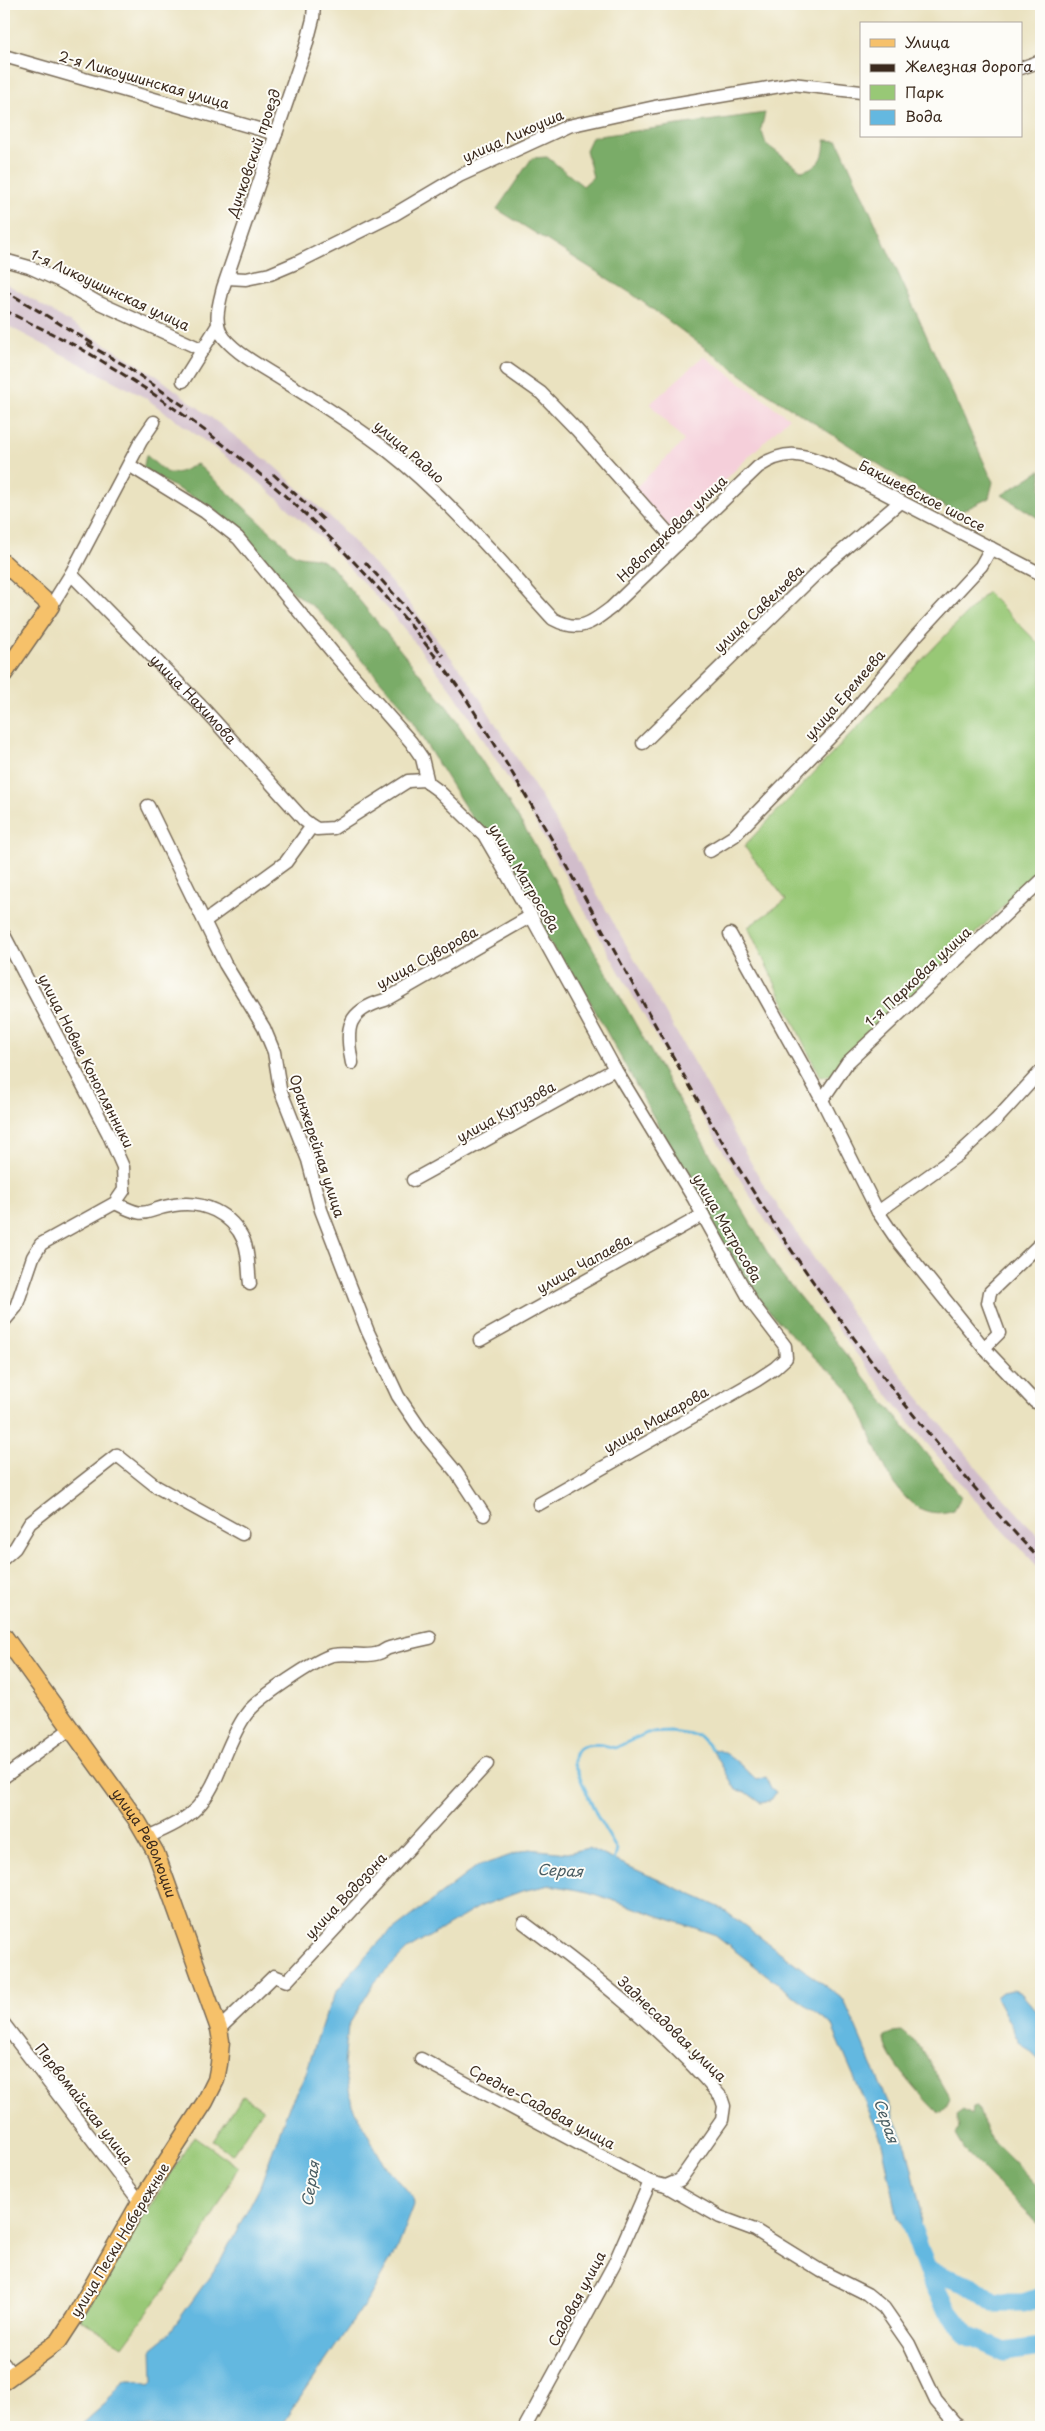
<svg xmlns="http://www.w3.org/2000/svg" width="1045" height="2431" viewBox="0 0 1045 2431" font-family="'Playpen Sans',sans-serif">
<style>
.built{fill:#f5cfda}
.industrial{fill:#d1bdcb}
.green{fill:#98c876;stroke:#6a794a}
.forest{fill:#7aac67;stroke:#5a6b42}
.water{fill:#64b8e0;stroke:#50717f}
.lines{fill:none;stroke-linecap:round;stroke-linejoin:round}
.stream{stroke:#64b8e0;stroke-width:3}
.river{stroke:#64b8e0;stroke-width:19}
.minor-casing{stroke:#786a57;stroke-width:15}
.major-casing{stroke:#786a57;stroke-width:19}
.minor{stroke:#fff;stroke-width:12}
.major{stroke:#f6c16b;stroke-width:16}
.rail{stroke:#3b2a1e;stroke-width:3;stroke-dasharray:8 4;stroke-linecap:butt}
.labels{text-anchor:middle;stroke-width:4;stroke-linejoin:round;paint-order:stroke}
.street-label{font-size:14px;fill:#3b2a1e;stroke:#fdfcf7}
.water-label{font-size:15px;font-style:italic;fill:#495c62;stroke:#fdfcf7}
</style>
<rect width="100%" height="100%" fill="#fdfcf7"/>
<filter id="ink" filterUnits="userSpaceOnUse"><feTurbulence type="fractalNoise" baseFrequency=".02" numOctaves="2"/><feDisplacementMap in="SourceGraphic" scale="10" xChannelSelector="R" yChannelSelector="G"/><feConvolveMatrix kernelMatrix="1 2 1 2 8 2 1 2 1" color-interpolation-filters="sRGB"/></filter>
<filter id="wash" filterUnits="userSpaceOnUse"><feTurbulence type="fractalNoise" baseFrequency=".0096" numOctaves="4" result="noise"/><feDisplacementMap in="SourceGraphic" scale="20" xChannelSelector="R" yChannelSelector="G"/><feGaussianBlur stdDeviation="1.12" result="paint"/><feColorMatrix in="noise" values="0 0 0 0 0 0 0 0 0 0 0 0 0 0 0 0 0 1.4 0 .05"/><feComposite in="paint" operator="in"/></filter>
<g filter="url(#wash)">
<rect width="100%" height="100%" fill="#eae2c0"/>
<path class="built" d="M 704,356 L 789,418 L 672,531 L 634,489 L 684,441 L 650,404 Z"/>
<path class="industrial" d="M 4,282 L 157,376 L 274,466 L 336,523 L 406,599 L 469,681 L 546,805 L 765,1187 L 857,1321 L 980,1472 L 1041,1539 L 1041,1570 L 981,1507 L 912,1426 L 842,1335 L 758,1209 L 678,1076 L 531,815 L 454,693 L 391,612 L 323,540 L 258,481 L 198,436 L 144,397 L 4,324 Z"/>
<path class="green" d="M 987,592 L 1041,646 L 1041,869 L 831,1075 L 820,1077 L 748,927 L 786,900 L 744,846 Z
M 243,2096 L 263,2109 L 232,2154 L 213,2141 Z
M 194,2136 L 238,2167 L 200,2241 L 123,2346 L 80,2319 Z"/>
<path class="forest" d="M 765,113 L 761,129 L 766,144 L 802,171 C 821,165 824,159 825,140 L 838,141 L 993,482 L 989,498 L 962,511 L 947,508 L 758,387 L 632,294 L 497,209 L 532,158 L 547,157 L 583,186 L 593,177 L 586,150 L 592,137 Z
M 146,455 C 170,476 167,479 197,464 L 285,545 C 293,558 303,556 316,558 C 321,559 326,564 331,566 L 448,708 L 531,838 L 664,1075 L 777,1269 L 961,1497 L 954,1510 C 891,1531 875,1427 850,1392 C 841,1379 824,1367 812,1355 C 788,1332 759,1302 739,1274 C 721,1246 707,1214 691,1185 C 656,1122 622,1059 587,996 L 559,958 L 401,704 L 318,610 L 293,592 L 249,543 L 218,513 L 204,503 L 143,470 Z
M 1041,470 L 1041,520 L 1002,495 Z
M 901,2031 L 921,2048 L 950,2099 L 945,2109 L 939,2114 C 925,2100 883,2056 885,2037 L 893,2032 Z
M 977,2107 C 983,2116 981,2124 988,2135 L 1041,2190 L 1041,2227 L 966,2152 L 956,2135 L 959,2127 L 956,2115 L 963,2110 L 972,2115 L 973,2108 Z"/>
<path class="water" d="M 712,1749 C 729,1750 744,1769 756,1780 L 766,1777 L 771,1788 L 776,1792 L 770,1801 L 761,1803 L 746,1792 L 736,1790 Z
M 588,1848 L 721,1908 L 844,2000 L 906,2144 L 921,2209 L 919,2249 L 898,2218 L 881,2139 L 831,2024 L 713,1934 L 588,1892 L 550,1885 L 522,1891 L 479,1907 L 407,1950 L 375,1982 L 348,2026 L 344,2064 L 352,2105 L 384,2164 L 413,2197 L 414,2205 L 398,2247 L 369,2298 L 280,2427 L 79,2427 L 106,2403 L 124,2380 L 133,2380 L 150,2385 L 153,2381 L 152,2348 L 167,2336 L 220,2262 L 260,2186 L 289,2106 L 305,2076 L 323,2021 L 335,1994 L 348,1976 L 383,1938 L 476,1867 L 529,1849 L 567,1853 Z
M 1012,1990 L 1020,1992 L 1041,2016 L 1041,2062 L 1019,2041 L 996,1997 L 1002,1992 Z"/>
<g class="lines">
<path class="stream" d="M 614,1862 L 617,1850 L 597,1816 L 574,1764 C 572,1739 599,1743 615,1748 L 647,1733 L 671,1732 L 699,1736 L 712,1749"/>
<path class="river" d="M 911,2225 L 927,2270 L 972,2286 L 994,2303 L 1023,2303 L 1041,2297
M 927,2270 L 944,2305 L 968,2336 L 1005,2352 L 1041,2347"/>
</g>
</g>
<g filter="url(#ink)">
<g class="lines">
<defs>
<g id="minor">
<path d="M 314,4 L 313,19 L 306,46 L 223,288 C 219,304 212,325 225,339 C 241,357 264,368 284,381 C 319,403 355,425 388,451 C 448,498 501,562 553,619 C 579,633 590,624 611,608 L 758,467 C 787,448 802,454 832,466 L 1041,574"/>
<path d="M 4,56 L 276,134"/>
<path d="M 1021,68 L 1041,61"/>
<path d="M 4,260 L 29,267 L 60,281 L 97,302 L 203,350"/>
<path d="M 227,278 L 246,279 L 270,274 L 296,263 L 395,214 L 459,176 L 568,126 L 655,107 L 792,84 L 861,92"/>
<path d="M 507,369 L 541,393 L 577,430 L 678,544"/>
<path d="M 183,381 L 218,325"/>
<path d="M 129,465 L 205,512 L 238,538 L 334,654 L 411,742 L 422,758 L 428,783"/>
<path id="s1" d="M 71,574 L 203,708 L 304,820 L 312,826"/>
<path d="M 51,606 L 71,574 L 141,441 L 154,422"/>
<path d="M 643,743 L 822,568 L 900,502"/>
<path d="M 148,806 L 225,964 L 264,1028 L 274,1052 L 280,1089 L 308,1160 L 321,1210 L 368,1332 L 398,1396 L 421,1430 L 456,1472 L 484,1515"/>
<path d="M 710,851 L 734,836 L 843,724 L 916,636 L 981,566 L 991,548"/>
<path d="M 205,921 L 286,862 L 312,826 L 317,829 L 334,828 L 408,781 L 424,780 L 439,791 L 484,835 L 531,916 L 615,1069 L 694,1199 L 752,1303 L 785,1346 L 786,1358 L 775,1368 L 757,1380 L 539,1504"/>
<path d="M 730,934 L 822,1100 L 878,1212 L 897,1240 L 984,1348 L 1035,1402 L 1041,1397"/>
<path d="M 4,935 L 108,1133 L 123,1167 L 124,1190 L 115,1203 L 41,1244 L 33,1257 L 16,1307 L 4,1321"/>
<path d="M 352,1063 C 345,1027 347,1011 385,1000 L 531,916"/>
<path d="M 822,1100 L 847,1063 L 1041,881"/>
<path d="M 413,1180 L 615,1069"/>
<path d="M 115,1203 C 151,1221 141,1210 174,1205 C 202,1200 232,1213 244,1241 C 249,1253 248,1270 250,1284"/>
<path d="M 878,1212 L 959,1154 L 996,1120 L 1041,1071"/>
<path d="M 480,1340 L 703,1215"/>
<path d="M 984,1348 L 999,1333 L 988,1303 L 990,1292 L 1041,1243"/>
<path d="M 4,1558 L 15,1548 L 30,1523 L 117,1455 L 157,1487 L 242,1534"/>
<path d="M 4,1777 L 70,1729"/>
<path d="M 147,1837 C 195,1817 207,1805 225,1756 C 231,1742 238,1724 248,1712 C 259,1698 316,1659 333,1655 C 348,1652 365,1658 379,1653 C 383,1652 385,1649 389,1648 C 403,1644 416,1641 430,1638"/>
<path d="M 4,2024 L 140,2202"/>
<path d="M 219,2029 L 274,1976 L 287,1981 L 487,1764"/>
<path d="M 421,2059 L 650,2182 L 666,2186 L 680,2180 L 722,2120 L 724,2106 L 721,2097 C 664,2030 594,1975 524,1923"/>
<path d="M 666,2186 L 720,2217 L 755,2230 L 821,2271 L 867,2294 L 884,2308 L 909,2344 L 936,2401 L 954,2422 L 962,2427"/>
<path d="M 4,2364 L 11,2374"/>
<path d="M 525,2427 L 614,2264 L 650,2182"/>
</g>
<g id="major">
<path d="M 4,563 L 51,606 L 4,674"/>
<path id="s2" d="M 4,1636 L 138,1822 L 156,1853 L 219,2029 L 221,2041 L 219,2064 L 216,2080 L 205,2102 L 140,2202 L 74,2318 L 59,2341 L 4,2381"/>
</g>
</defs>
<use href="#minor" class="minor-casing"/>
<use href="#major" class="major-casing"/>
<use href="#minor" class="minor"/>
<use href="#major" class="major"/>
<path class="rail" d="M 4,290 L 95,345
M 4,310 C 31,324 59,336 85,351 C 231,437 359,549 458,687 C 471,705 482,725 494,743 C 517,781 540,819 562,857 C 626,970 686,1086 756,1196 C 839,1327 935,1448 1041,1561
M 87,344 L 126,366 L 188,409
M 273,474 L 325,521
M 365,562 L 402,603 L 443,656"/>
</g>
</g>
<g class="labels">
<g class="street-label">
<text transform="translate(144 80) rotate(16)" y="5">2-я Ликоушинская улица</text>
<text transform="translate(513 136) rotate(-24)" y="5">улица Ликоуша</text>
<text transform="translate(254 153) rotate(-71)" y="5">Дичковский проезд</text>
<text transform="translate(110 290) rotate(25)" y="5">1-я Ликоушинская улица</text>
<text transform="translate(409 452) rotate(41)" y="5">улица Радио</text>
<text transform="translate(922 496) rotate(27)" y="5">Бакшеевское шоссе</text>
<text transform="translate(672 529) rotate(-44)" y="5">Новопарковая улица</text>
<text transform="translate(759 609) rotate(-44)" y="5">улица Савельева</text>
<text transform="translate(845 695) rotate(-49)" y="5">улица Еремеева</text>
<text dy="5" stroke="none"><textPath href="#s1" startOffset="175">улица Нахимова</textPath></text>
<text transform="translate(524 878) rotate(59)" y="5">улица Матросова</text>
<text transform="translate(427 958) rotate(-29)" y="5">улица Суворова</text>
<text transform="translate(918 977) rotate(-43)" y="5">1-я Парковая улица</text>
<text transform="translate(86 1061) rotate(63)" y="5">улица Новые Коноплянники</text>
<text transform="translate(506 1112) rotate(-29)" y="5">улица Кутузова</text>
<text transform="translate(317 1146) rotate(72)" y="5">Оранжерейная улица</text>
<text transform="translate(727 1228) rotate(60)" y="5">улица Матросова</text>
<text transform="translate(584 1264) rotate(-29)" y="5">улица Чапаева</text>
<text transform="translate(656 1420) rotate(-30)" y="5">улица Макарова</text>
<text dy="5" stroke="none"><textPath href="#s2" startOffset="251">улица Революции</textPath></text>
<text transform="translate(346 1896) rotate(-47)" y="5">улица Водозона</text>
<text transform="translate(672 2029) rotate(44)" y="5">Заднесадовая улица</text>
<text transform="translate(84 2104) rotate(52)" y="5">Первомайская улица</text>
<text transform="translate(542 2107) rotate(28)" y="5">Средне-Садовая улица</text>
<text transform="translate(120 2240) rotate(-59)" y="5">улица Пески Набережные</text>
<text transform="translate(577 2299) rotate(-62)" y="5">Садовая улица</text>
</g>
<g class="water-label">
<text transform="translate(560 1871) rotate(3)" y="5">Серая</text>
<text transform="translate(886 2121) rotate(71)" y="5">Серая</text>
<text transform="translate(311 2184) rotate(-81)" y="5">Серая</text>
</g>
</g>
<rect width="1045" height="2431" fill="none" stroke="#fdfcf7" stroke-width="20"/>
<rect x="860" y="22" width="162" height="115" fill="#fdfcf7" stroke="#afa8a0"/>
<rect x="870" y="39" width="25" height="8" fill="#f6c16b" stroke="#afa8a0"/>
<text x="905" y="48" font-size="15" fill="#3b2a1e">Улица</text>
<rect x="870" y="64" width="25" height="8" fill="#3b2a1e" stroke="#afa8a0"/>
<text x="905" y="72" font-size="15" fill="#3b2a1e">Железная дорога</text>
<rect x="870" y="85" width="25" height="15" fill="#98c876" stroke="#afa8a0"/>
<text x="905" y="98" font-size="15" fill="#3b2a1e">Парк</text>
<rect x="870" y="110" width="25" height="15" fill="#64b8e0" stroke="#afa8a0"/>
<text x="905" y="122" font-size="15" fill="#3b2a1e">Вода</text>
</svg>
